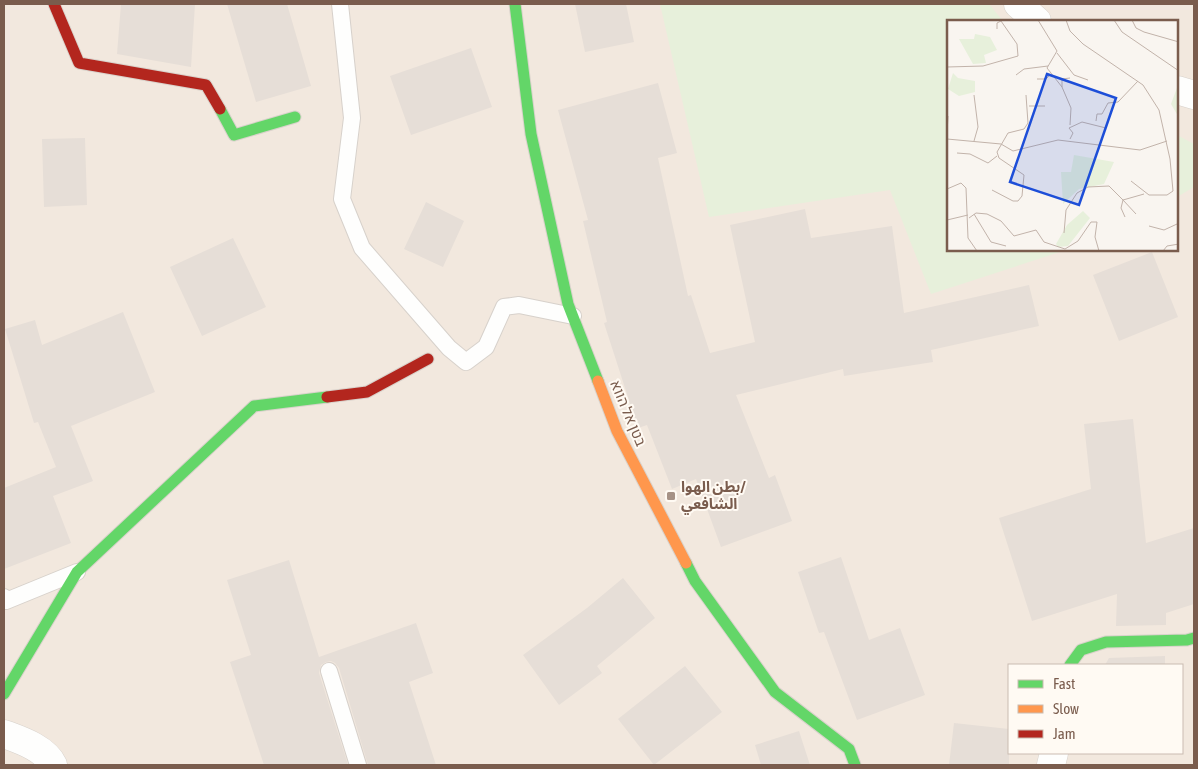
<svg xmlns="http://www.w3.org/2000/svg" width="1198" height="769" viewBox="0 0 1198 769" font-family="'Asap Condensed','Noto Sans Arabic',Heebo,sans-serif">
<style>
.residential{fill:#f2e8de;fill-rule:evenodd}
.green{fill:#e7f0db}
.building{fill:#e6ded7}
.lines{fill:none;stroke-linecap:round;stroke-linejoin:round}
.lane-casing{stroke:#d7d1cb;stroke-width:18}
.street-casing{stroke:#d7d1cb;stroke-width:29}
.fast-casing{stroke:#d9d2cb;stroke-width:13}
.slow-casing{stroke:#d9d2cb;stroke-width:13}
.jam-casing{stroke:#d9d2cb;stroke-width:13}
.lane{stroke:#fefefd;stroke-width:16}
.street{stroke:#fefefd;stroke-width:28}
.fast{stroke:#63d668;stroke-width:11}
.slow{stroke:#ff974d;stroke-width:11}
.jam{stroke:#b3261e;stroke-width:11}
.poi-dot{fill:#a69286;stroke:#fffaf3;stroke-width:2}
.labels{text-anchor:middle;stroke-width:4;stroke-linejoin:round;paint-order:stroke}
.street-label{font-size:15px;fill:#7a5c4d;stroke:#fffaf3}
.poi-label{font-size:15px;font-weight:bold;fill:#7a5c4d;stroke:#fffaf3;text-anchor:start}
.inset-road{fill:none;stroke:#c2b3aa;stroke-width:1}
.view{fill:#1d4ed8;fill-opacity:0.15;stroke:#1d4ed8;stroke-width:2.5}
.inset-edge{fill:none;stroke:#7a5c4d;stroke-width:2.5}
</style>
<rect width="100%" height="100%" fill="#f9f5f0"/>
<path class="residential" d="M 4,4 L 1194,4 L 1194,765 L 4,765 ZM 948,21 L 1177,21 L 1177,250 L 948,250 ZM 1009,665 L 1182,665 L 1182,753 L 1009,753 Z"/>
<path class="green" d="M 660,4 L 989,4 L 1003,21 L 948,21 L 948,250 L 1066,250 L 931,294 L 890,190 L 709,217 Z
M 1177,135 L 1194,144 L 1194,187 L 1177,197 Z"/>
<path class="building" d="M 121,4 L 195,4 L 191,67 L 117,54 Z
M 227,4 L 287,4 L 311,86 L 256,102 Z
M 575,4 L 626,4 L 634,42 L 585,52 Z
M 471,48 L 492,107 L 411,135 L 390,76 Z
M 658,83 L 677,153 L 658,158 L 688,296 L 691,295 L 710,353 L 755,342 L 730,225 L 805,209 L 811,238 L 892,226 L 904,313 L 1029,285 L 1039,326 L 931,350 L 933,362 L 844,376 L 843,369 L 736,395 L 769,478 L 775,475 L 792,521 L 721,547 L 696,479 L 672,489 L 647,425 L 638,428 L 604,323 L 607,322 L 583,221 L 588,220 L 558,110 Z
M 85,138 L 87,205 L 44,207 L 42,139 Z
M 426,202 L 464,221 L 443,267 L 404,249 Z
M 233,238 L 266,307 L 202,336 L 170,267 Z
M 1152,252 L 1178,317 L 1119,341 L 1093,275 Z
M 123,312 L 155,392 L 71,426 L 93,481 L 53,496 L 71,543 L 4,569 L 4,488 L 56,467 L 38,422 L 34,423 L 5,329 L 35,320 L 42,345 Z
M 1133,419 L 1146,543 L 1194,528 L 1194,604 L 1166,613 L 1166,625 L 1116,626 L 1117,594 L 1032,621 L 999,518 L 1091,489 L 1084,424 Z
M 841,557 L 869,640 L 900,628 L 925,695 L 857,720 L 824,632 L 819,633 L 798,572 Z
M 289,560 L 319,657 L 416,623 L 433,673 L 409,682 L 436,765 L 368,765 L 339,668 L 335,663 L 331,661 L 326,662 L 321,665 L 319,673 L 348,765 L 264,765 L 230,662 L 251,655 L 227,580 Z
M 623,578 L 655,618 L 597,666 L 602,673 L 559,705 L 523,655 L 587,608 Z
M 1165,656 L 1165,665 L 1105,665 L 1109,658 Z
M 685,666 L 722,712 L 654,765 L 618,719 Z
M 954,723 L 1009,729 L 1009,765 L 949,765 Z
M 799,731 L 810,765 L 761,765 L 755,745 Z"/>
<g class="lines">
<defs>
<path id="lane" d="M 340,4 L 352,118 L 342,199 L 362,248 L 449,348 L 466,362 L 486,347 L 504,307 L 519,305 L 573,316
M 4,597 L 6,601 L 77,572
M 329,671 L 358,765"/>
<path id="street" d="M 1018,4 L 1037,21
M 1177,90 L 1194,95
M 4,734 C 20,740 45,748 53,765
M 1051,765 L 1054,753"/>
<path id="fast" d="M 515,4 L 531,134 L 568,304 L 598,381
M 220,109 L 234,135 L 295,117
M 686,563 L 695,581 L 775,692 L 849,749 L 855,765
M 1070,665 L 1081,650 L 1106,642 L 1187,640 L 1194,638
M 4,694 L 77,572 L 254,406 L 327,397"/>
<path id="slow" d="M 598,381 L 617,431 L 686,563"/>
<path id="jam" d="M 54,4 L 79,63 L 206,85 L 220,109
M 327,397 L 367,392 L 428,359"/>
</defs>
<use href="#lane" class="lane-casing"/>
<use href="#street" class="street-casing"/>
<use href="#fast" class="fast-casing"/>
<use href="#slow" class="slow-casing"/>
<use href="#jam" class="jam-casing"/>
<use href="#lane" class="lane"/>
<use href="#street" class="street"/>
<use href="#fast" class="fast"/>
<use href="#slow" class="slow"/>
<use href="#jam" class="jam"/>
</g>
<rect class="poi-dot" x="666" y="491" width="10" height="10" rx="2.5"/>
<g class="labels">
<g class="street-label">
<text transform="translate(628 413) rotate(67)" y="5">בטן אל הווא</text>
</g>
<g class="poi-label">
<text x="681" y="492">بطن الهوا/<tspan x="681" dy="17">الشافعي</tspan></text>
</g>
</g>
<g transform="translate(947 20)">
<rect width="231" height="231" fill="#f9f5f0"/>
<path d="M 28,14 L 43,17 L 50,30 L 37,35 L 39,43 L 26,44 L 12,19 L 27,19 ZM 6,53 L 11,58 L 28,61 L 28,72 L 12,76 L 1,69 ZM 231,65 L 231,96 L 224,84 ZM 127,135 L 167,142 L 157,164 L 132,169 L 116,184 L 114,152 L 124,152 ZM 136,191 L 143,198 L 121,226 L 111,227 L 109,224 L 120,205 Z" fill="#e7f0db"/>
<path class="inset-road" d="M 91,0 L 110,31 L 100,48 L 115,67 L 124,88 L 123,105M 119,0 L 123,11 L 136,24 L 196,65 L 212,90 L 223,139 L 226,171 L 220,175 L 202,175 L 184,161M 167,0 L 175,12 L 232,51M 185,0 L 189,8 L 197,12 L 232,22M 110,33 L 127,55 L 141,60M 0,47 L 36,46 L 71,36 L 70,24 L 54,1 L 50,3 L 50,9M 69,55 L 77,49 L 101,46M 90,59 L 99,59 L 104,54M 115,67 L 115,59 L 123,58M 82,86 L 98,86M 149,101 L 150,94 L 155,94 L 161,83 L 171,82 L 191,61M 0,113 L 1,96M 0,119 L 54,124 L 66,131 L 111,120 L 193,130 L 220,121M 123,119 L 126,113 L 122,108 L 135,102 L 159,108M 27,121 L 31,107 L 27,75M 10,133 L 23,134 L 41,143 L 50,136M 0,169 L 14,163 L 19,168 L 21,218 L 30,231M 45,170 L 66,181 L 71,181 L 75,176 L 77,155 L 52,138 L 50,132 L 61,113 L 77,109 L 81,103 L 79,75M 176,180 L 189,194M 176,180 L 174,188 L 178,197M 27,194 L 44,222 L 59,226M 22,198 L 29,193 L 40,194 L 54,201 L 67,216 L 89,210 L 97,222 L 118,229 L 131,221 L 144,202 L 150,202 L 148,217 L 152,231M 0,200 L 21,195M 202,206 L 217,210 L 230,204M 117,213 L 119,190 L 130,173 L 141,167 L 162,166 L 176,180 L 197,174M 216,231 L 220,226 L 232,224"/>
<path class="view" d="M 100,54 L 169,78 L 132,185 L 63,162 Z"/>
<rect width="231" height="231" class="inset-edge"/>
</g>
<rect width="1198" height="769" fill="none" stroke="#7a5c4d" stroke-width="10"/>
<rect x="1008" y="664" width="175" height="90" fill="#fffaf3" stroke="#cabbb1"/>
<rect x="1018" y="680" width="25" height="8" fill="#63d668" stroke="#cabbb1"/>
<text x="1053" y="689" font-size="15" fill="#7a5c4d">Fast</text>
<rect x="1018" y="705" width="25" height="8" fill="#ff974d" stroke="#cabbb1"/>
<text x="1053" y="714" font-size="15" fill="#7a5c4d">Slow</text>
<rect x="1018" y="730" width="25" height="8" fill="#b3261e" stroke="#cabbb1"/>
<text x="1053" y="739" font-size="15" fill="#7a5c4d">Jam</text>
</svg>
